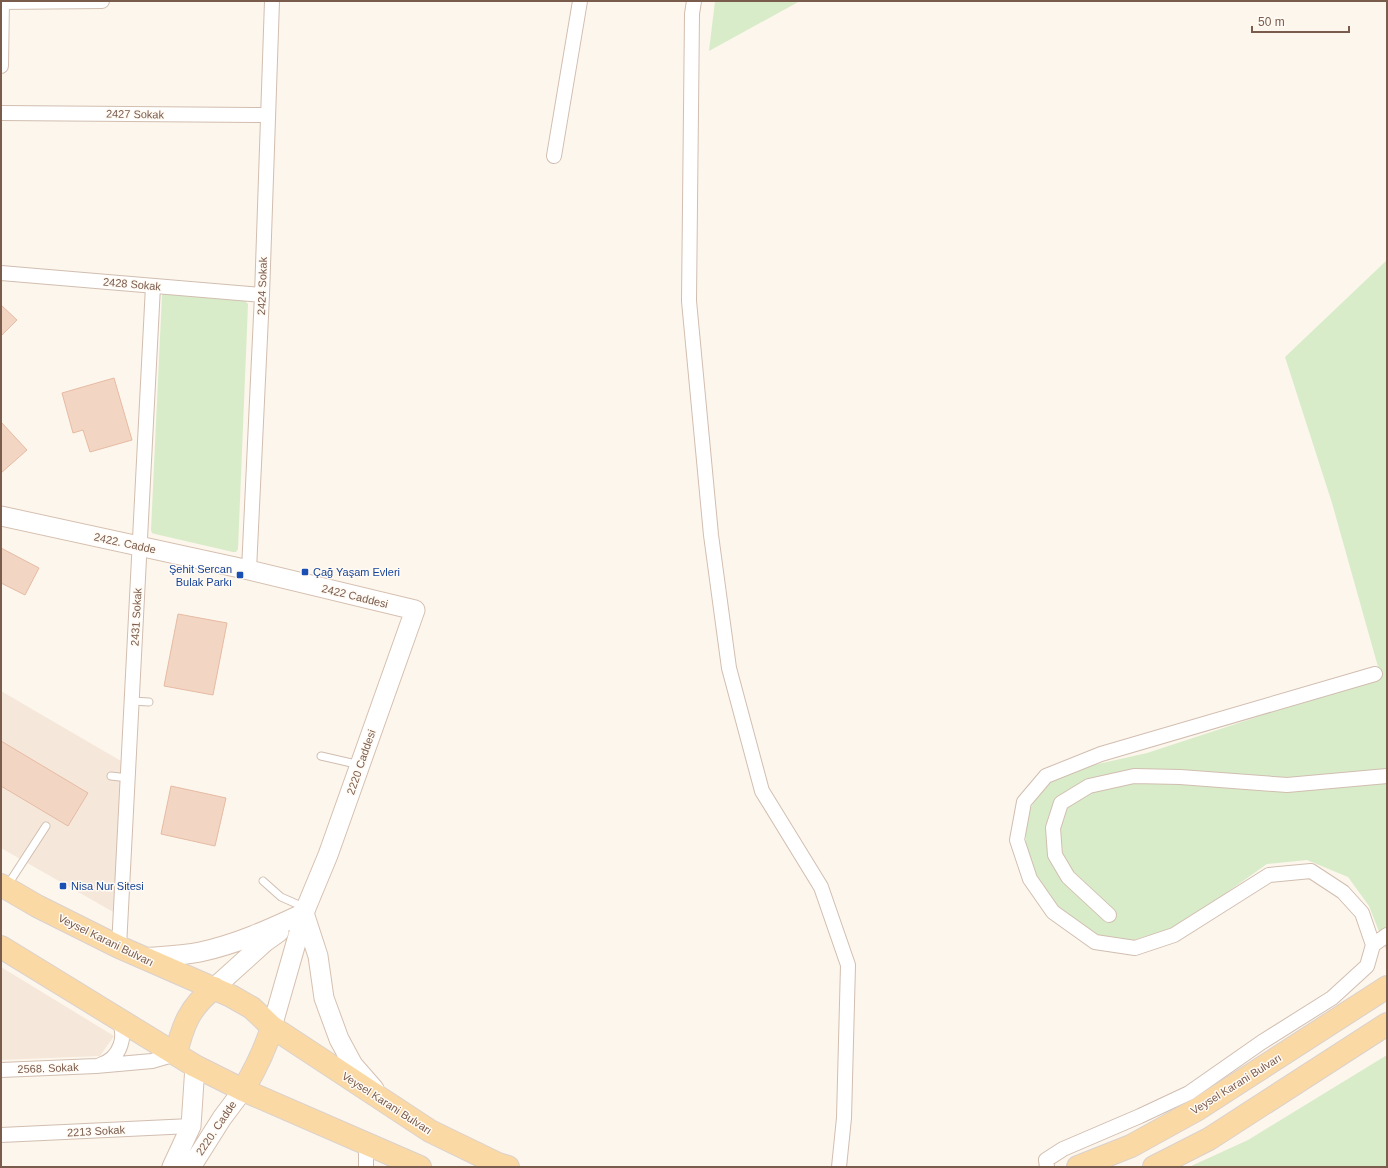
<svg xmlns="http://www.w3.org/2000/svg" width="1388" height="1168" viewBox="0 0 1388 1168" font-family="Helvetica,sans-serif">
<style>
.residential{fill:#f5e8da}
.green{fill:#d8ecc9}
.building{fill:#f3d5c3;stroke:#e6bba3}
.lines{fill:none;stroke-linecap:round;stroke-linejoin:round}
.lane-casing{stroke:#d1beb0;stroke-width:9}
.street-casing{stroke:#d1beb0;stroke-width:16}
.secondary-casing{stroke:#d6c0b0;stroke-width:21}
.primary-casing{stroke:#dad1cd;stroke-width:24}
.lane{stroke:#fff;stroke-width:7}
.street{stroke:#fff;stroke-width:14}
.secondary{stroke:#fff;stroke-width:19}
.primary{stroke:#fbd9a5;stroke-width:22}
.transit-dot{fill:#1a4fb4;stroke:#fffaf3;stroke-width:1.5}
.labels{text-anchor:middle;stroke-width:3;stroke-linejoin:round;paint-order:stroke}
.street-label{font-size:11px;fill:#7a5c4d;stroke:#fffaf3}
.transit-label{font-size:11px;fill:#164399;stroke:#fffaf3;text-anchor:start}
</style>
<rect width="100%" height="100%" fill="#fdf6ec"/>
<path class="residential" d="M 1,691 L 121,761 L 115,913 L 1,848 Z
M 1,967 L 114,1036 L 100,1056 L 1,1060 Z"/>
<path class="green" d="M 715,1 L 800,1 L 709,51 Z
M 1387,260 L 1387,952 L 1369,906 L 1348,877 L 1307,860 L 1267,864 L 1195,915 L 1171,929 L 1130,941 L 1095,936 L 1057,909 L 1034,873 L 1026,847 L 1026,815 L 1046,784 L 1080,768 L 1147,753 L 1263,715 L 1380,674 L 1332,503 L 1285,357 Z
M 163,293 L 244,300 L 248,304 L 238,549 L 236,552 L 233,552 L 155,534 L 152,533 L 151,530 L 162,295 Z
M 1387,1055 L 1387,1167 L 1189,1167 L 1248,1140 Z"/>
<path class="building" d="M 1,305 L 17,320 L 1,336 Z
M 114,378 L 132,440 L 90,452 L 83,430 L 73,433 L 62,393 Z
M 1,422 L 27,450 L 1,473 Z
M 1,548 L 39,568 L 25,595 L 1,583 Z
M 178,614 L 227,623 L 213,695 L 164,686 Z
M 1,741 L 88,793 L 68,826 L 1,786 Z
M 171,786 L 226,798 L 215,846 L 161,834 Z"/>
<g class="lines">
<defs>
<path id="lane" d="M 132,701 L 149,702
M 321,756 L 360,765
M 111,776 L 128,778
M 263,881 L 281,897 L 306,908
M 7,886 L 46,826"/>
<path id="street" d="M 694,1 L 692,14 L 689,301 L 711,535 L 729,668 L 762,791 L 821,887 L 848,965 L 844,1118 L 839,1167
M 1,2 L 102,1
M 1,66 L 2,1
M 1,113 L 268,115
M 554,156 L 580,1
M 1,273 L 262,295
M 249,570 L 262,295 L 272,1
M 1109,915 L 1068,877 L 1055,855 L 1053,828 L 1061,803 L 1089,786 L 1134,776 L 1180,777 L 1287,785 L 1387,776
M 1373,945 L 1387,935
M 119,947 L 153,286
M 100,1065 C 121,1058 128,1035 117,1017
M 1,1070 L 96,1066 L 152,1061 L 176,1054
M 1,1135 L 191,1126
M 366,1143 L 366,1167
M 1047,1167 L 1046,1160 L 1063,1149 L 1140,1116 L 1189,1093 L 1262,1042 L 1332,998 L 1367,966 L 1373,945 L 1362,913 L 1343,892 L 1311,871 L 1269,875 L 1174,935 L 1135,948 L 1095,942 L 1053,912 L 1030,879 L 1017,840 L 1024,802 L 1046,776 L 1101,754 L 1375,674"/>
<path id="secondary" d="M 1,516 L 249,570 L 415,610 L 328,855 L 306,908 L 272,1027
M 304,913 L 318,956 L 324,998 L 339,1039 L 353,1065 L 374,1089
M 142,958 C 161,956 181,956 200,952 C 237,944 270,929 304,913
M 214,988 L 265,942 L 279,932
M 172,1167 L 191,1126 L 195,1066
M 191,1167 L 222,1118 L 243,1090"/>
<path id="primary" d="M 1,885 L 37,906 L 119,947 L 231,996 L 252,1008 L 272,1027 L 430,1131 L 498,1164 L 508,1167
M 1,947 L 195,1066 L 243,1090 L 420,1167
M 176,1054 C 183,1024 190,1007 214,988
M 243,1090 C 255,1070 265,1050 272,1027
M 1078,1167 L 1131,1146 L 1198,1109 L 1387,987
M 1154,1167 L 1209,1139 L 1387,1024"/>
</defs>
<use href="#lane" class="lane-casing"/>
<use href="#street" class="street-casing"/>
<use href="#secondary" class="secondary-casing"/>
<use href="#primary" class="primary-casing"/>
<use href="#lane" class="lane"/>
<use href="#street" class="street"/>
<use href="#secondary" class="secondary"/>
<use href="#primary" class="primary"/>
</g>
<g class="transit-dot">
<rect x="301" y="568" width="8" height="8" rx="2"/>
<rect x="236" y="571" width="8" height="8" rx="2"/>
<rect x="59" y="882" width="8" height="8" rx="2"/>
</g>
<g class="labels">
<g class="street-label">
<text transform="translate(135 114) rotate(1)" y="4">2427 Sokak</text>
<text transform="translate(132 284) rotate(5)" y="4">2428 Sokak</text>
<text transform="translate(262 286) rotate(-88)" y="4">2424 Sokak</text>
<text transform="translate(125 543) rotate(12)" y="4">2422. Cadde</text>
<text transform="translate(355 596) rotate(14)" y="4">2422 Caddesi</text>
<text transform="translate(136 617) rotate(-87)" y="4">2431 Sokak</text>
<text transform="translate(361 762) rotate(-71)" y="4">2220 Caddesi</text>
<text transform="translate(106 940) rotate(26)" y="4">Veysel Karani Bulvarı</text>
<text transform="translate(48 1068) rotate(-2)" y="4">2568. Sokak</text>
<text transform="translate(1236 1084) rotate(-32)" y="4">Veysel Karani Bulvarı</text>
<text transform="translate(387 1103) rotate(33)" y="4">Veysel Karani Bulvarı</text>
<text transform="translate(216 1128) rotate(-56)" y="4">2220. Cadde</text>
<text transform="translate(96 1131) rotate(-3)" y="4">2213 Sokak</text>
</g>
<g class="transit-label">
<text x="232" y="573" text-anchor="end">Şehit Sercan<tspan x="232" dy="13">Bulak Parkı</tspan></text>
<text x="313" y="576">Çağ Yaşam Evleri</text>
<text x="71" y="890">Nisa Nur Sitesi</text>
</g>
</g>
<rect width="1388" height="1168" fill="none" stroke="#7a5c4d" stroke-width="4"/>
<path d="M1252 26v6h97v-6" fill="none" stroke="#7a5c4d" stroke-width="2"/>
<text x="1258" y="26" font-size="12" fill="#7a5c4d" stroke="#fffaf3" stroke-width="3" paint-order="stroke">50 m</text>
</svg>
